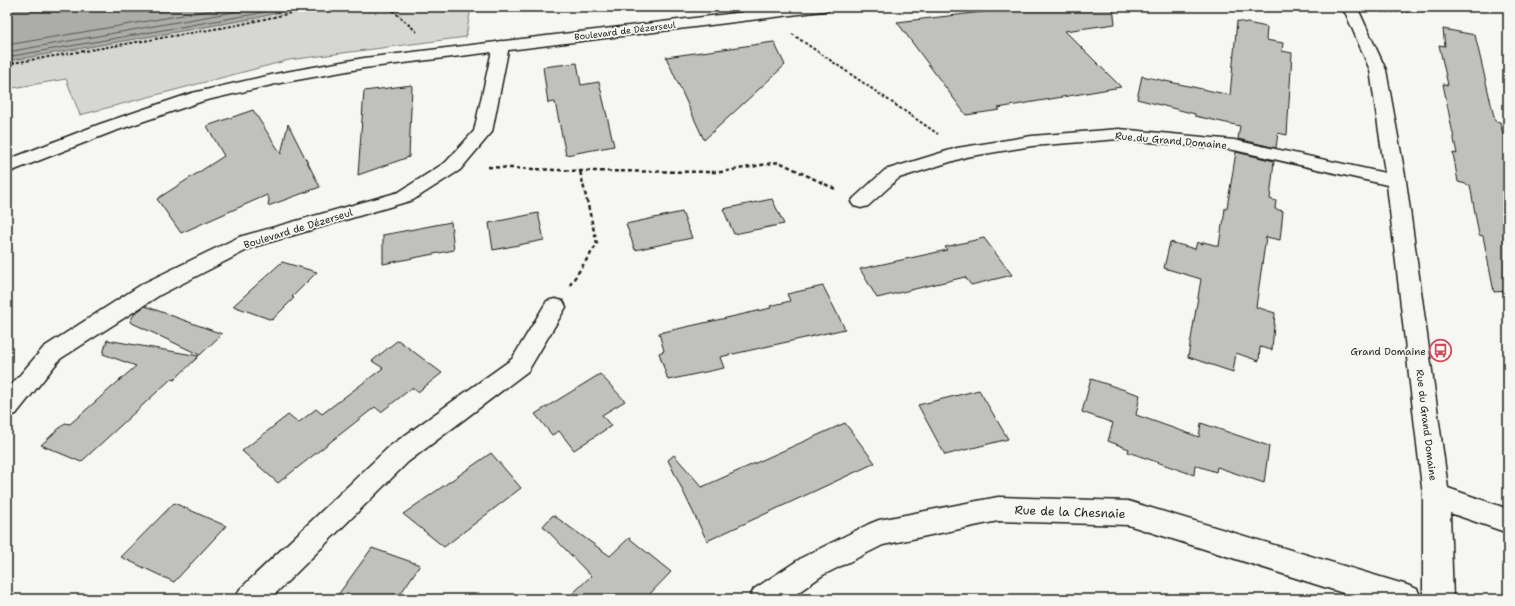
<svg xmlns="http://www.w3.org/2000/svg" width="1515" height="606" viewBox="0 0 1515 606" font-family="'Shantell Sans',sans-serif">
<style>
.green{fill:#d6d6d2;stroke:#797977}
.water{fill:#acaca9;stroke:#727271}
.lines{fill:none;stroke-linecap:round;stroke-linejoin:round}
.shore{stroke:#565654;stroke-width:1}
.building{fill:#c0c0bd;stroke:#1c1c1c}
.lane-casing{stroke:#1c1c1c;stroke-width:3}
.street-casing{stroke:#1c1c1c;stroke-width:3}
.secondary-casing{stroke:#1c1c1c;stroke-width:3}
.path-far1{stroke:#1c1c1c;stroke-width:2;stroke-dasharray:3 2;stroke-linecap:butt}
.path{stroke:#1c1c1c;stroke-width:2.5;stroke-dasharray:4 3;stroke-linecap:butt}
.lane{fill:#f6f6f2;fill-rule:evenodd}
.street{fill:#f6f6f2;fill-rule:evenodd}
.secondary{fill:#f6f6f2;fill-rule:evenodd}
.labels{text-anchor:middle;stroke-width:3.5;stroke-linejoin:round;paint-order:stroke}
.far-street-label{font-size:9px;fill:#1c1c1c;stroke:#f6f6f2}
.street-label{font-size:10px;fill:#1c1c1c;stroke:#f6f6f2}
.poi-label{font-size:10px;fill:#1c1c1c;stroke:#f6f6f2;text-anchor:end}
.near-street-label{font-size:12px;fill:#1c1c1c;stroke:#f6f6f2}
</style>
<rect width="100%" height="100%" fill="#f6f6f2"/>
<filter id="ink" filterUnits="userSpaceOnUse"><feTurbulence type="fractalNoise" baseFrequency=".025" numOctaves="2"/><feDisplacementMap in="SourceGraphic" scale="8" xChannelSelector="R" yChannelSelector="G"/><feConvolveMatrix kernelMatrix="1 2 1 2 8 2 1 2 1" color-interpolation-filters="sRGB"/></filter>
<g filter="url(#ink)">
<path class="green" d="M 300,7 L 471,7 L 466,37 L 289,60 L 80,115 L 66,79 L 7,89 L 7,61 L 256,18 Z"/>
<path class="water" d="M 7,7 L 300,7 L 256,18 L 7,61 Z"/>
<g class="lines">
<path class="shore" d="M 7,45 L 230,7
M 7,52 L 262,7
M 7,57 L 255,14 L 283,7"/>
</g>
<path class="building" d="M 1025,7 L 1113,7 L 1115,24 L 1065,31 L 1121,87 L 998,108 L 1000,110 L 966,115 L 897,22 Z
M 1237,21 L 1267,27 L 1266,40 L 1283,43 L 1282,51 L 1292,53 L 1287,135 L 1278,133 L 1276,148 L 1238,139 L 1240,126 L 1195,116 L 1195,114 L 1137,99 L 1142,76 L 1230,95 Z
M 1443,29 L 1475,35 L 1495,121 L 1500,122 L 1503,134 L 1508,135 L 1508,291 L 1494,292 L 1483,236 L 1479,235 L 1470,185 L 1458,182 L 1453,153 L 1457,154 L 1443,84 L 1448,85 L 1439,45 L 1445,46 Z
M 774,42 L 785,65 L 704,140 L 666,57 Z
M 577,63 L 581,85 L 599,82 L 614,146 L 566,155 L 555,102 L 548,103 L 543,67 Z
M 412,85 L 409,157 L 358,175 L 364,91 Z
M 253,110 L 281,154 L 288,124 L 320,187 L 268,206 L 269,199 L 267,195 L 181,233 L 157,199 L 224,156 L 207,126 Z
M 1236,152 L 1274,161 L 1270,199 L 1276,201 L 1275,209 L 1283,211 L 1280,240 L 1266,237 L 1256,307 L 1275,313 L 1272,350 L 1260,347 L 1259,361 L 1236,353 L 1233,372 L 1188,357 L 1201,279 L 1164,268 L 1170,242 L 1195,249 L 1197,242 L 1203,244 L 1203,242 L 1219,246 L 1222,225 L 1223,225 L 1225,208 L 1227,208 Z
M 772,199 L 784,224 L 734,234 L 723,209 Z
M 682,212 L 692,238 L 635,250 L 626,224 Z
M 538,213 L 544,240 L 493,250 L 489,223 Z
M 451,222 L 454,250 L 383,264 L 383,235 Z
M 984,238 L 1012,275 L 971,285 L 965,277 L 877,298 L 860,269 L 947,250 L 945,247 Z
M 282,262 L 317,272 L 292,297 L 294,298 L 272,320 L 233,306 Z
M 823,286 L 845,329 L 720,357 L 724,368 L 668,380 L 659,353 L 664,351 L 659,333 L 771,308 L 770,306 L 790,301 L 787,294 Z
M 145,306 L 222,334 L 200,355 L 130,322 L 134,314 Z
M 107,340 L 199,356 L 174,380 L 171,379 L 81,462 L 41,445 L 65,423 L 70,424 L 136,366 L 103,354 Z
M 398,340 L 442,373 L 418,392 L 412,388 L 381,412 L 375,407 L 278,483 L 242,451 L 288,415 L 298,423 L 316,409 L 322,414 L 383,368 L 372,361 Z
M 600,374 L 625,401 L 602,415 L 611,426 L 574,450 L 559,431 L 552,435 L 535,414 Z
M 1091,379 L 1140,395 L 1136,415 L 1199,437 L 1201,423 L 1269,446 L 1264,483 L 1217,467 L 1216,472 L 1195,465 L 1194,475 L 1128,452 L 1129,449 L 1108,441 L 1113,423 L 1082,412 Z
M 979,390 L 1008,439 L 945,455 L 918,405 Z
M 845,423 L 875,463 L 707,541 L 668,460 L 674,455 L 702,487 Z
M 491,453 L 521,488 L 444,547 L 403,514 Z
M 174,503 L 226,526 L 174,582 L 121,557 Z
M 553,515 L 610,556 L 629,538 L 671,572 L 645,599 L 567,599 L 591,576 L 543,526 Z
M 372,548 L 420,565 L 397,599 L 335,599 Z"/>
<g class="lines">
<defs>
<path id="lane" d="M 739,7 L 749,7 L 754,16 L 752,18 L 746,18 Z"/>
<path id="street" d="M 1340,7 L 1356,7 L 1358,9 L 1386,70 L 1406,181 L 1448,488 L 1508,509 L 1508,533 L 1450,513 L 1453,599 L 1423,599 L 1423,496 L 1387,185 L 1234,150 L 1119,139 L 1032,146 L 966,157 L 899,178 L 868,206 L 861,208 L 854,206 L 851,202 L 854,198 L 885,170 L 957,148 L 1032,136 L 1119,129 L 1234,140 L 1385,173 L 1370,70 L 1346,14 Z
M 501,41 L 507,43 L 509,46 L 492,132 L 460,170 L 413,200 L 253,247 L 160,295 L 60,359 L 16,414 L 7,417 L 7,390 L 44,347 L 144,283 L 239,237 L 399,192 L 446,162 L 474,131 L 493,46 L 495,43 Z
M 555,299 L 563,301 L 566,307 L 528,371 L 408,462 L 270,599 L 235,599 L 240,589 L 390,446 L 512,359 L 547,301 Z
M 998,497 L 1128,501 L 1407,585 L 1417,589 L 1422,599 L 1362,599 L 1128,525 L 998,521 L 883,545 L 823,575 L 789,599 L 749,599 L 754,589 L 803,557 L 869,524 L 879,520 Z"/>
<path id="secondary" d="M 786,7 L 830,7 L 828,10 L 823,11 L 364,68 L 280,83 L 203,101 L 112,132 L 7,173 L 7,160 L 100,124 L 192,93 L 280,73 L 364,58 Z"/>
</defs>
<use href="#lane" class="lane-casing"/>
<use href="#street" class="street-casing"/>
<use href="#secondary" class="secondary-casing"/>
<path class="path-far1" d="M 389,7 L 417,32
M 1381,12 L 1508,9
M 792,34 L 938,134
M 7,64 L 238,25 L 318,7"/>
<path class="path" d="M 488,167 L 580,171 L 721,172 L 779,162 L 837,190
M 570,285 L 597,244 L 580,171"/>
<use href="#lane" class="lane"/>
<use href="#street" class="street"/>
<use href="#secondary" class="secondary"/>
</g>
</g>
<defs>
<symbol id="bus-ring" viewBox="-11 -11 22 22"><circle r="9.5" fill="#f6f6f2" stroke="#d1495b" stroke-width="1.5"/><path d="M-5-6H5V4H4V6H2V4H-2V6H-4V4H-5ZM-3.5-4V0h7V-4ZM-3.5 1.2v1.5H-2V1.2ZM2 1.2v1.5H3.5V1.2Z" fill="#d1495b"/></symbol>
</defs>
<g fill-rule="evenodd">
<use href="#bus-ring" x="1428" y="338" width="25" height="25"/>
</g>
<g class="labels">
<g class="far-street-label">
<text transform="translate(625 31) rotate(-7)" y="3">Boulevard de Dézerseul</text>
</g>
<g class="street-label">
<text transform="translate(1171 140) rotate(5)" y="4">Rue du Grand Domaine</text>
<text transform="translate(298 228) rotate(-17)" y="4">Boulevard de Dézerseul</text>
<text transform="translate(1427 425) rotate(83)" y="4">Rue du Grand Domaine</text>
</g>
<g class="poi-label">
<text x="1426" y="355">Grand Domaine</text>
</g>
<g class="near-street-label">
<text transform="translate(1070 512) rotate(2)" y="4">Rue de la Chesnaie</text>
</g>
</g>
<rect width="1515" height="606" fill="none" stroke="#f6f6f2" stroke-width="24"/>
<rect x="12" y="12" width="1491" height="582" fill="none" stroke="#1c1c1c" stroke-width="1.5" filter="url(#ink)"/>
</svg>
